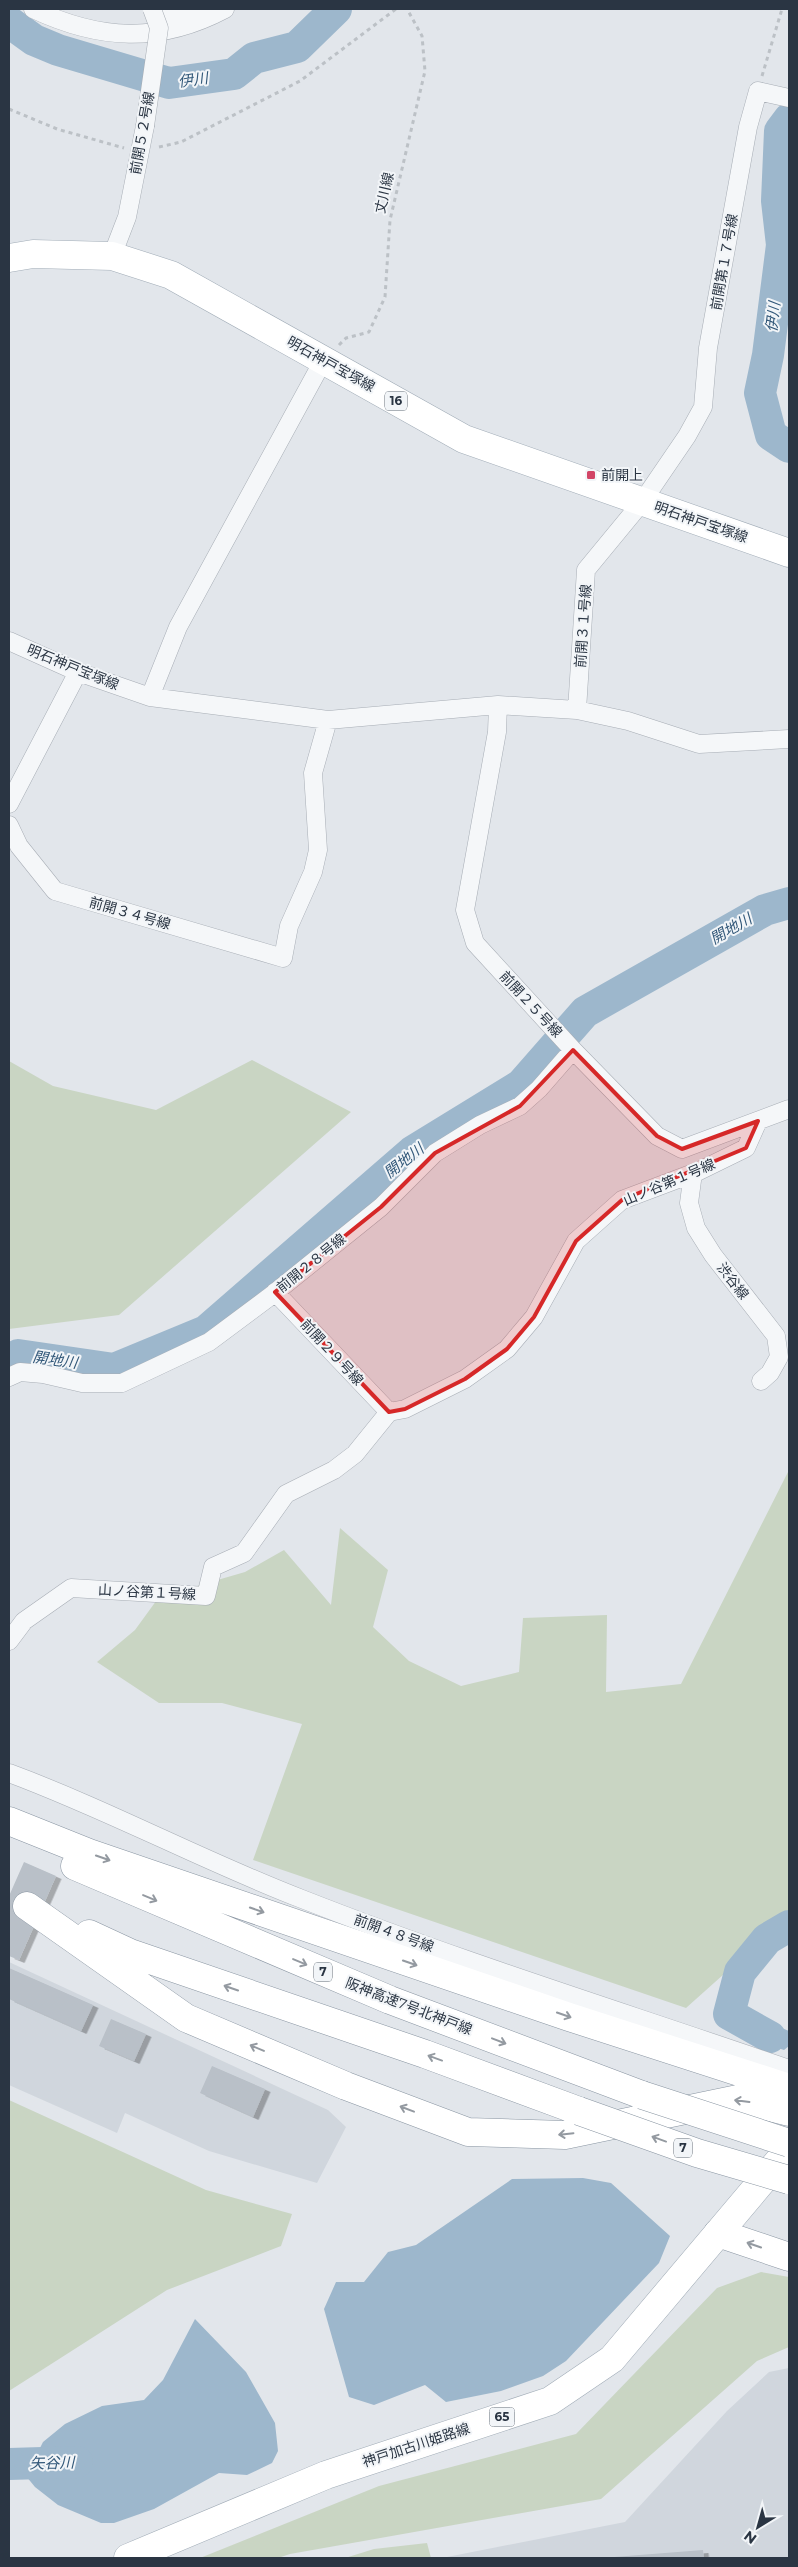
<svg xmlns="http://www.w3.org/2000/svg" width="798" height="2567" viewBox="0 0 798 2567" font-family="Montserrat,'Noto Sans JP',sans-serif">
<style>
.built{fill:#d0d6dd}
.green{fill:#c9d5c3}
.water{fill:#9db7cc}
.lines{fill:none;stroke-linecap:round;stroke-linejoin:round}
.river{stroke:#9db7cc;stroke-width:32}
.building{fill:#b9c0c8;filter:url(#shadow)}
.minor-casing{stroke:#a7adb5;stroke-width:19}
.primary-casing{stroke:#a1acb7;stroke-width:29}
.motorway-casing{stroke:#8995a2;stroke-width:29}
.path{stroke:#bcc1c6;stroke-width:3;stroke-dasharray:4 4;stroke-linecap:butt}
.minor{stroke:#f5f7f9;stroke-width:18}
.primary{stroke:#fff;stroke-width:28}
.motorway{stroke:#fff;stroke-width:28}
.minor-bridge-casing{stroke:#a7adb5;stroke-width:19;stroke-linecap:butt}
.motorway-bridge-casing{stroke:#8995a2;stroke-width:29;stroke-linecap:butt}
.minor-bridge{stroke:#f5f7f9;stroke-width:18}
.motorway-bridge{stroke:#fff;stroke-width:28}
.oneway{stroke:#949aa1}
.marked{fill:#d62828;fill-opacity:0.2;stroke:#d62828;stroke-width:4;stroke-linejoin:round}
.poi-dot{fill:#d24566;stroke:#f2f5f8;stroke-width:2}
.labels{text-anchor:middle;stroke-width:4;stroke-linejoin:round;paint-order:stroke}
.shield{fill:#f2f5f8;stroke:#666f79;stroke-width:1}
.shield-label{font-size:12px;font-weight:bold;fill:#2a3543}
.street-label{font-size:14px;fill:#2a3543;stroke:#f2f5f8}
.poi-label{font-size:14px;fill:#2a3543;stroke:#f2f5f8;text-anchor:start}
.water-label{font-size:15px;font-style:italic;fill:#325879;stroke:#f2f5f8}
</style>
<defs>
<filter id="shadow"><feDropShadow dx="5.5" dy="3" stdDeviation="0" flood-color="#0004"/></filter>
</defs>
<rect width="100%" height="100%" fill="#e2e6eb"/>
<path class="built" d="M 9,1962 L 328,2110 L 346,2127 L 317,2183 L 209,2151 L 125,2113 L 117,2133 L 9,2085 Z
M 789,2368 L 789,2558 L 442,2558 L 625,2522 L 727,2411 L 769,2372 Z"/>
<path class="green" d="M 252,1060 L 351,1112 L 119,1315 L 9,1329 L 9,1061 L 53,1086 L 156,1110 Z
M 789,1470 L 789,1916 L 686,2008 L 253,1860 L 302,1724 L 222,1703 L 159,1703 L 97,1662 L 135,1630 L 159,1597 L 245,1572 L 284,1550 L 331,1605 L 340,1528 L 388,1570 L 373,1627 L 409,1661 L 461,1686 L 519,1672 L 523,1618 L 607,1615 L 606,1692 L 681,1684 Z
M 9,2100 L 206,2190 L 292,2214 L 281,2246 L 167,2290 L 9,2391 Z
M 761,2272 L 789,2277 L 789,2347 L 757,2361 L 601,2499 L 290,2554 L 278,2558 L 200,2558 L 379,2486 L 576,2434 L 717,2288 Z
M 427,2543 L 431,2558 L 345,2558 L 374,2549 Z"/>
<path class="water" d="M 736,2009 L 789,2031 L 789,2046 L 784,2050 L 743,2037 Z
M 583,2178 L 611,2183 L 670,2236 L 659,2263 L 566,2361 L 543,2376 L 501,2391 L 446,2402 L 425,2385 L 374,2405 L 349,2397 L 324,2309 L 336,2282 L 364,2282 L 388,2252 L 416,2245 L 512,2179 Z
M 195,2319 L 246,2372 L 275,2423 L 278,2451 L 272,2463 L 247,2475 L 219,2473 L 154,2509 L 114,2523 L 101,2523 L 58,2505 L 35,2487 L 26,2476 L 43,2442 L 65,2424 L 102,2406 L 144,2400 L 163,2380 Z"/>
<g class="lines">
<path class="river" d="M 9,22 L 34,40 L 58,50 L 169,83 L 234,74 L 254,58 L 297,47 L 336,9
M 789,119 L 780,131 L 777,201 L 782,245 L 768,355 L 760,393 L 771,435 L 789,447
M 9,1361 L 18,1355 L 114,1369 L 206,1331 L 412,1152 L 521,1085 L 585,1012 L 765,910 L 789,903
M 770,2037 L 729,2014 L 740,1972 L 767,1939 L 789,1926
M 9,2464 L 77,2462"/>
</g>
<path class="building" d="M 24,1862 L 56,1876 L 19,1960 L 9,1956 L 9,1896 Z
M 9,1968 L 93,2005 L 81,2031 L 9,1999 Z
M 111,2019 L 146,2034 L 134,2061 L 99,2046 Z
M 212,2066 L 265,2089 L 253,2117 L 200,2093 Z
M 703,2550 L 704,2558 L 614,2558 L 614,2557 Z"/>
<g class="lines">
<defs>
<path id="minor" d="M 33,9 C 99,40 159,44 225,9
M 155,16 L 178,16 L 199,9
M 112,256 L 127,217 L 145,126
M 9,641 L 78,672 L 150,697 L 328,720 L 498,705 L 577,710 L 628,721 L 699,744 L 789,739
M 150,697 L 178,627 L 324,359
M 498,705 L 497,732 L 465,910 L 475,943 L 573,1050 L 657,1136 L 682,1149 L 789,1109
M 577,710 L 586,570 L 642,502 L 687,436 L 703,407 L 708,348 L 748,127 L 758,91 L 789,98
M 9,804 L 78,672
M 9,825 L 19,846 L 55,891 L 283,958 L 289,926 L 313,872 L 318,850 L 313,773 L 328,720
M 693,1173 L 689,1203 L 696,1228 L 713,1255 L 776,1336 L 779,1357 L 770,1373 L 761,1381
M 275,1292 L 389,1412
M 9,1377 L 20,1372 L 43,1374 L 82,1383 L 122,1383 L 209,1342 L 272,1295 L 381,1207 L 435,1153 L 480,1125 L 520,1106 L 539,1089 L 573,1050
M 9,1641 L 24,1621 L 71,1588 L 206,1596 L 213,1567 L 244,1553 L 286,1494 L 334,1470 L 355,1454 L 389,1412 L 405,1409 L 465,1379 L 507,1349 L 534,1317 L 576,1241 L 622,1200 L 699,1171 L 746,1148 L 758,1121
M 9,1773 C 109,1810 203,1861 302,1899 C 462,1962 627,2013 789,2069"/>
<path id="primary" d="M 9,258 L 33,254 L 112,256 L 171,275 L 464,439 L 789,553
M 128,2558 L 326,2475 L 550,2401 L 612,2359 L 789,2149"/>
<path id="motorway" d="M 9,1821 L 89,1853 L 569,2017 L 789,2088
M 75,1866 L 390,2000 L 642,2095
M 27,1906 L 186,2018 L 346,2086 L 468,2132 L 565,2135 L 738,2099 L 789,2112
M 89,1934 L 130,1953 L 425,2054 L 579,2111
M 718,2233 L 789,2257"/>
</defs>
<use href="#minor" class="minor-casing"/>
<use href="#primary" class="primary-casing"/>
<use href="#motorway" class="motorway-casing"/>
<path class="path" d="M 762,76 L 782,9
M 9,109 L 57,129 L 124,148
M 159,147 L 181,142 L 300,81 L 396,9
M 339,345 L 346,338 L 369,332 L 385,297 L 390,220 L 425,71 L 422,36 L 407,9"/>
<use href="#minor" class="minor"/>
<use href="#primary" class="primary"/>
<use href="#motorway" class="motorway"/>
<defs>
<path id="minor-bridge" d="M 145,126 L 159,28 L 152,9"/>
<path id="motorway-bridge" d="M 642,2095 L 789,2143
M 579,2111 L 697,2153 L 789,2180"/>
</defs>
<use href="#minor-bridge" class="minor-bridge-casing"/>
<use href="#motorway-bridge" class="motorway-bridge-casing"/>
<use href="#minor-bridge" class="minor-bridge"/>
<use href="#motorway-bridge" class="motorway-bridge"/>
</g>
<defs><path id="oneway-shaft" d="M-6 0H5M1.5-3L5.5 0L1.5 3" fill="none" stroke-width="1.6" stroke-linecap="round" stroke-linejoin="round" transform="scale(1.25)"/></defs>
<g class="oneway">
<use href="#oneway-shaft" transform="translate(103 1858) rotate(19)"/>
<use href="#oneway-shaft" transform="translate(150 1898) rotate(23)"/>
<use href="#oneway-shaft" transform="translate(257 1910) rotate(19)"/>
<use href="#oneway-shaft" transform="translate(300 1962) rotate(23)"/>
<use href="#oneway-shaft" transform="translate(410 1963) rotate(19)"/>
<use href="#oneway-shaft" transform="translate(231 1988) rotate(-161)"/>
<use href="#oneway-shaft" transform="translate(564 2015) rotate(19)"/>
<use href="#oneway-shaft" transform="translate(499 2041) rotate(21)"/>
<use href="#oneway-shaft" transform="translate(257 2048) rotate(-157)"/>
<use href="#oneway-shaft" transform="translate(435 2058) rotate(-160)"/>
<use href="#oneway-shaft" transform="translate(742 2101) rotate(-173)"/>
<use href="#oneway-shaft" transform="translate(407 2109) rotate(-159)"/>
<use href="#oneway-shaft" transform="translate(566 2134) rotate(174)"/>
<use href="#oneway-shaft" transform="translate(659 2139) rotate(-160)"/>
<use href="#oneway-shaft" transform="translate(754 2245) rotate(-161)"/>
</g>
<path class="marked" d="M 573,1050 L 657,1136 L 682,1149 L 758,1121 L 746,1148 L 622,1200 L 576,1241 L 534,1317 L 507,1349 L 465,1379 L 405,1409 L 389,1412 L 275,1292 L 381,1207 L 435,1153 L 520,1106 Z"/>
<rect class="poi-dot" x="586" y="470" width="10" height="10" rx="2.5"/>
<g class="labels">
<g class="shield">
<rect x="385" y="391.5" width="22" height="19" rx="4"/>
<rect x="314" y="1962.5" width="18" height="19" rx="4"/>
<rect x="674" y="2138.5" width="18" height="19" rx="4"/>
<rect x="489.5" y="2407.5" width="25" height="19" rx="4"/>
</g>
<g class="shield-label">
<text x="396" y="405">16</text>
<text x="323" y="1976">7</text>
<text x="683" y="2152">7</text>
<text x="502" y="2421">65</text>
</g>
<g class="street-label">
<text transform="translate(142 133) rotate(-80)" y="5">前開５２号線</text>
<text transform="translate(384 193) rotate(-77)" y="5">丈川線</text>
<text transform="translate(724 262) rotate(-80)" y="5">前開第１７号線</text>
<text transform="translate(331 364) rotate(29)" y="5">明石神戸宝塚線</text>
<text transform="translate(701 522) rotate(19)" y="5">明石神戸宝塚線</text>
<text transform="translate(583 626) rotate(-86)" y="5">前開３１号線</text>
<text transform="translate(73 667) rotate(22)" y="5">明石神戸宝塚線</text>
<text transform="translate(130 913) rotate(16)" y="5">前開３４号線</text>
<text transform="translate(531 1004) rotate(47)" y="5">前開２５号線</text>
<text transform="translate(669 1182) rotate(-23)" y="5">山ノ谷第１号線</text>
<text transform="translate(311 1263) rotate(-39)" y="5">前開２８号線</text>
<text transform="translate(733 1281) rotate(52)" y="5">渋谷線</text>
<text transform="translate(332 1352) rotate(47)" y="5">前開２９号線</text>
<text transform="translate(147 1592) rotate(3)" y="5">山ノ谷第１号線</text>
<text transform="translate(394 1933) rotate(20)" y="5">前開４８号線</text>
<text transform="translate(409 2006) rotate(21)" y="5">阪神高速7号北神戸線</text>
<text transform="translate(416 2445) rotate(-18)" y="5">神戸加古川姫路線</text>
</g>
<g class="poi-label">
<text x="601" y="480">前開上</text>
</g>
<g class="water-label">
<text transform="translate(193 80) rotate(-8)" y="5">伊川</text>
<text transform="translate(773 317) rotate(-83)" y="5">伊川</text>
<text transform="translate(731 929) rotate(-30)" y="5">開地川</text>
<text transform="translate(404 1161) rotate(-38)" y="5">開地川</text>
<text transform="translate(55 1360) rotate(8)" y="5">開地川</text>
<text transform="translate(52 2463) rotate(-1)" y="5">矢谷川</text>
</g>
</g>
<rect width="798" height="2567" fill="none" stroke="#2a3543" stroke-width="20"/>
<g transform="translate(758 2527) rotate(217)" stroke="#f2f5f8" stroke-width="4" paint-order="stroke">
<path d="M0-4L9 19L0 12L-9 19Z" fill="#2a3543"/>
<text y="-8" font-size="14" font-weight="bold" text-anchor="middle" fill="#2a3543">N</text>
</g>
</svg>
